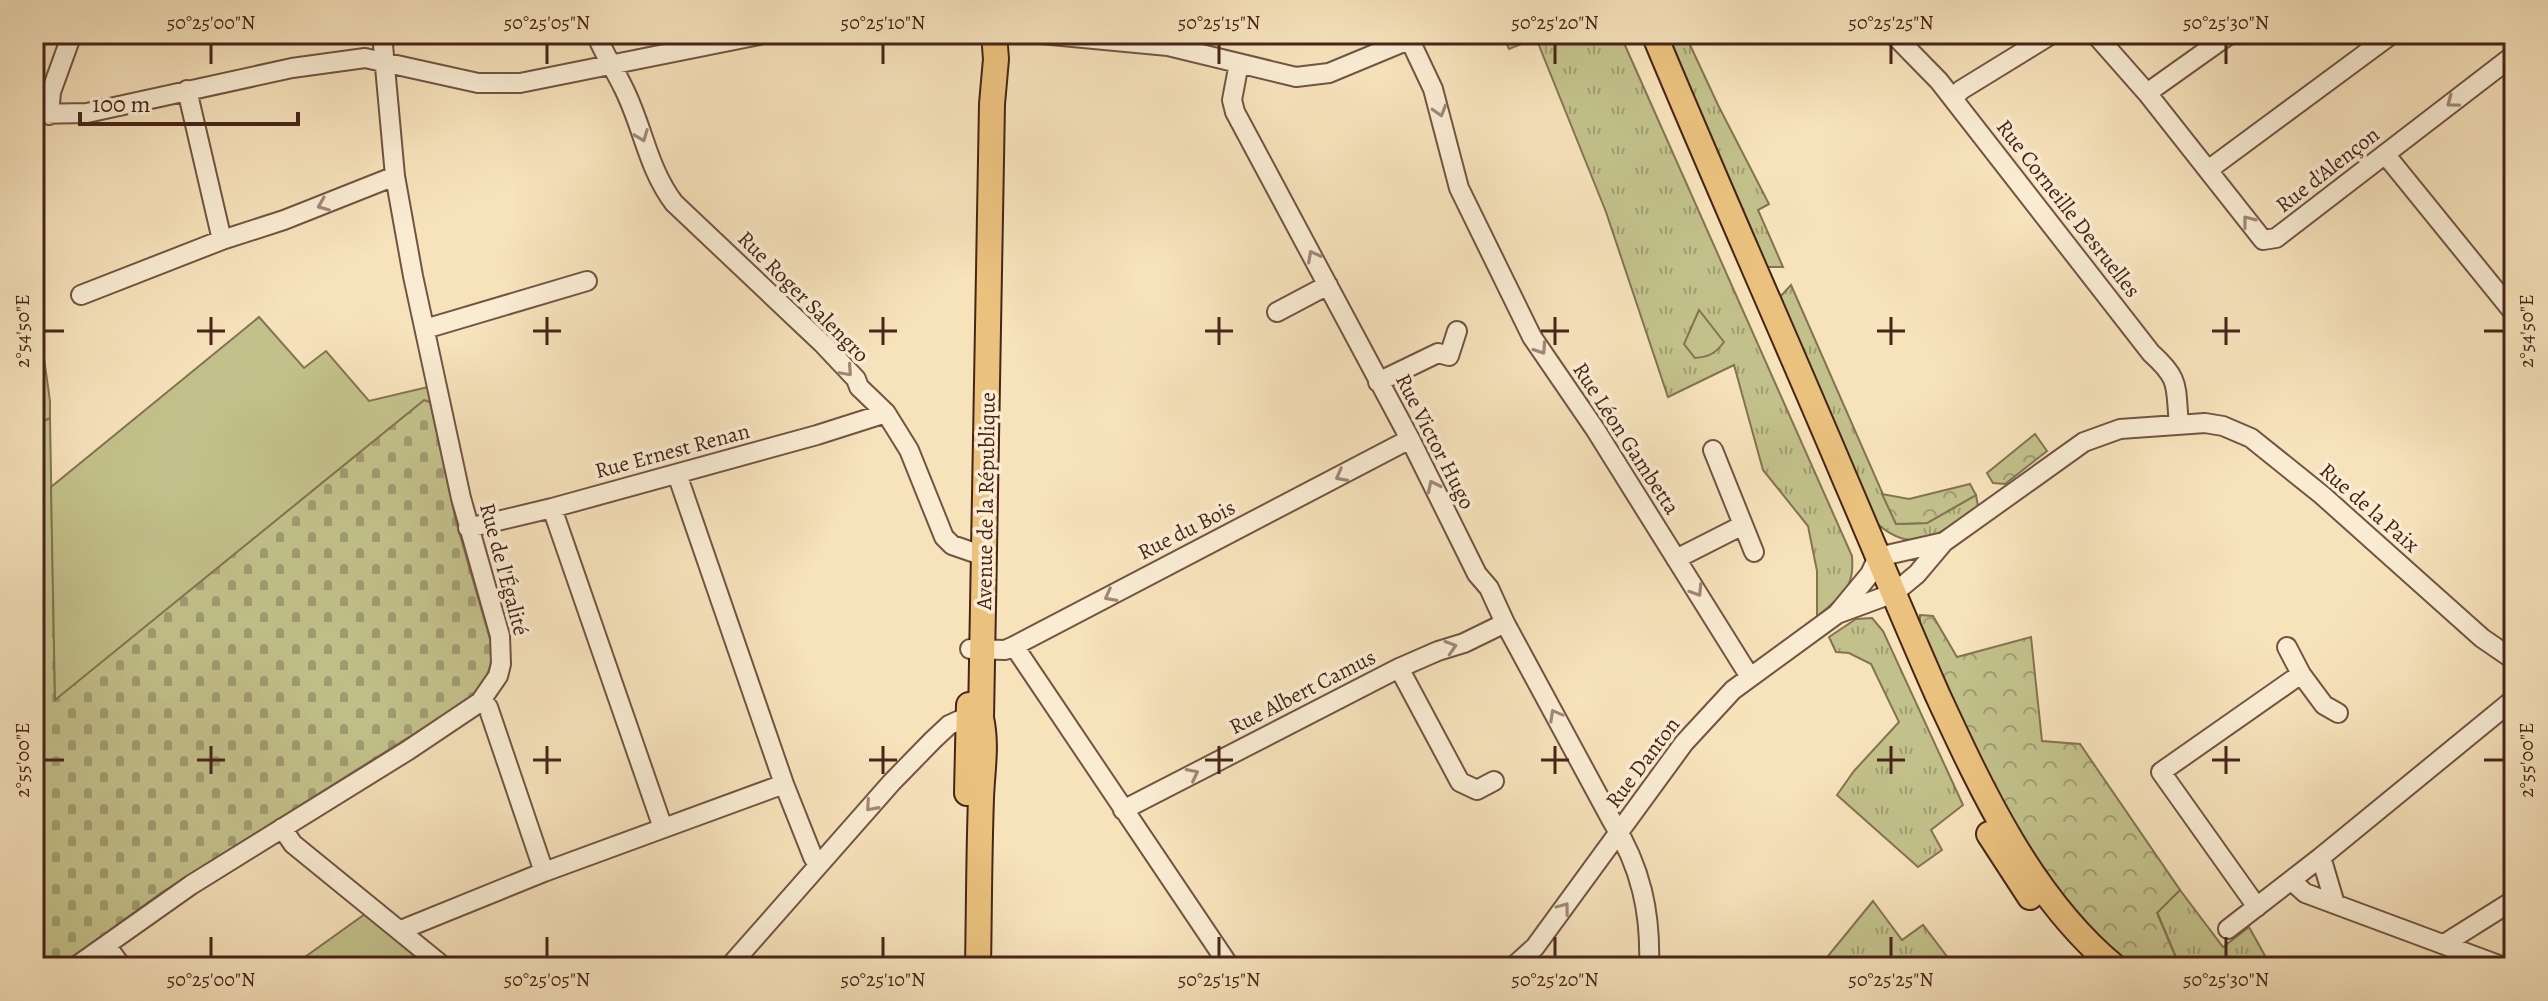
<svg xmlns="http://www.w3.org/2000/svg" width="2548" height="1001" viewBox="0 0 2548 1001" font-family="Alegreya,serif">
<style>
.grass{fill:url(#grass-tufts);stroke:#847352;stroke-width:2}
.forest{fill:url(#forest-crowns);stroke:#847352;stroke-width:2}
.cemetery{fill:url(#cemetery-stones);stroke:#847352;stroke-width:2}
.green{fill:#c3c18b;stroke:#847352;stroke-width:2}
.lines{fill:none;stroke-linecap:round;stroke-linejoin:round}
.minor-casing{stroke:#725442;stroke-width:22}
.major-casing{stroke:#462519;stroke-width:28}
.minor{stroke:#f9ecd3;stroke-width:18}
.major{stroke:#ebc17e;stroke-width:24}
.oneway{stroke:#a08876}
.ticks{fill:none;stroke:#462519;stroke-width:3}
.labels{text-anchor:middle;stroke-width:7;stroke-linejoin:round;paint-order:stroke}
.street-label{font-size:22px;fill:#462519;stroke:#f9ecd3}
.neatline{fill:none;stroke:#462519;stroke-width:3}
.ticks-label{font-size:20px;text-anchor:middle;fill:#462519}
</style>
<defs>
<pattern id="grass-tufts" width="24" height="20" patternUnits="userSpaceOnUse" patternTransform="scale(2)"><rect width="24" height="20" fill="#c3c18b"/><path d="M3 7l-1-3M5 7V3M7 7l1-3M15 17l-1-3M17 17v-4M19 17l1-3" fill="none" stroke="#a09d71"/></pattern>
<pattern id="forest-crowns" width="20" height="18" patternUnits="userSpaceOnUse" patternTransform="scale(2)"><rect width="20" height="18" fill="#c3c18b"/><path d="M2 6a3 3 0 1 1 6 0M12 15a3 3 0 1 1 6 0" fill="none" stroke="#a09d71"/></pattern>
<pattern id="cemetery-stones" width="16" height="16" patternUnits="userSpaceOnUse" patternTransform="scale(2)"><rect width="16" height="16" fill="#c3c18b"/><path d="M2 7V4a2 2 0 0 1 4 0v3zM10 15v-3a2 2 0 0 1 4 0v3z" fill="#a09d71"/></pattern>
</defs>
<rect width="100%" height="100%" fill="#f6e2bb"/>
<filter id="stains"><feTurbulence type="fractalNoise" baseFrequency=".0025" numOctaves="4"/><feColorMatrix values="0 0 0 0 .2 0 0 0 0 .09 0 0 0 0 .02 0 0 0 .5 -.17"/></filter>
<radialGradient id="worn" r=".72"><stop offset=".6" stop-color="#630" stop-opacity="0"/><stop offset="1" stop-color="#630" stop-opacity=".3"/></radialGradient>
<path class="grass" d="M 1502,34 L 1620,34 L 1852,556 C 1855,590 1841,595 1817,617 L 1817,571 L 1808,526 L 1763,470 L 1734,365 L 1668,397 L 1606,212 L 1536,38 L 1509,49 Z
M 1668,34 L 1685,34 L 1718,105 L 1769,204 L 1758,210 L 1783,267 L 1763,267 Z
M 1791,285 L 1896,524 L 1927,523 L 1976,495 L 1978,506 C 1939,534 1914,560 1872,519 L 1777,300 Z
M 34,287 L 50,401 L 50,418 L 34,426 Z
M 1872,618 L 1883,631 L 1963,805 L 1931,830 L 1942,850 L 1918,867 L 1837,795 L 1854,771 L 1899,722 L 1871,664 L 1849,653 L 1836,652 L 1829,637 L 1856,619 Z
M 2180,890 L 2223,947 L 2249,927 L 2269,963 L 2278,967 L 2180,967 L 2157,912 Z
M 1873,901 L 1902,940 L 1923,925 L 1955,967 L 1819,967 Z"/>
<path class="forest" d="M 2035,434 L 2047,451 L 2005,484 L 1993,483 L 1987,473 Z
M 1970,484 L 1976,495 L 1927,523 L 1896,524 L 1882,494 L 1909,499 Z
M 1920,615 L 1933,616 L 1957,657 L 2031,637 L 2042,741 L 2080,744 L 2180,890 L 2157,913 L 2180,967 L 2123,967 L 2099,945 L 2001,814 L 1920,626 Z"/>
<path class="cemetery" d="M 424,400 L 430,402 L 456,521 L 492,646 C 493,668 485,683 471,698 L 161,893 L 59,967 L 34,967 L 34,426 L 50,418 L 55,699 Z"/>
<path class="green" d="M 1699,310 L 1724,342 C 1716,353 1709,357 1695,358 L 1684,344 Z
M 259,317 L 304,368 L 326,351 L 369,401 L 428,387 L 430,402 L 424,400 L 55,700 L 51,487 Z
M 365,914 L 428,967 L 291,967 Z"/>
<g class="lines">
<defs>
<path id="minor" d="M 596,34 C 604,54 615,70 624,89 C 643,127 648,169 674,203 L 823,344 L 856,379 L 859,387 L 886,413 L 909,450 L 944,537 L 952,545 L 984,556
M 1041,34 L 1168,46 L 1296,77 L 1329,73 L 1423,34
M 1407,34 L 1433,89 L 1459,188 L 1532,337 L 1595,429 L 1750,677
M 1893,34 L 1939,81 L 2151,353 C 2181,380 2175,386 2179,424
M 2095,34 L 2147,93 L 2263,240 L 2276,238 L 2514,55
M 1239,63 L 1232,100 L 1235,112 L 1410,439 L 1477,574 L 1489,588 L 1505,623 L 1612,821 C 1641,867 1651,913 1649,967
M 187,90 L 222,240 L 284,220 L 395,176
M 2147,93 L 2230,34
M 1953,99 L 1961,90 L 2052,34
M 34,114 L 87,113 L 292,68 L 365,58 L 478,83 L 520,83 L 764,34
M 49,115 L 51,92 L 72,34
M 2385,154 L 2514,313
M 2208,170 L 2392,34
M 81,295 L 222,240
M 1277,312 L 1328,285
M 425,329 L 587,281
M 1378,382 L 1438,353 L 1449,356 L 1457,331
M 1713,450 L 1754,552
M 677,474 L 784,784 L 813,857 L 819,865
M 552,508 L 663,828
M 468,528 L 552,508 L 817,435 L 886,413
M 1676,559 L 1743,525
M 1837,614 L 1894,593 L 1917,574 L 1944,542 L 2084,442 L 2120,429 L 2205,423 L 2223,426 L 2251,438 L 2322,495 L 2482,638 L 2514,660
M 1014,646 L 1230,967
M 2287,647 L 2301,674
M 970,649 L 1005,650 L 1014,646 L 1410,439
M 1399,668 L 1460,782 L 1477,790 L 1494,781
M 480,702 L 488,707 L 544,872
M 1123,810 L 1399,668 L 1438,651 L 1464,643 L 1505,623
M 282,828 L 293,844 L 444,967
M 2321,857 L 2335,904
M 2292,881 L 2305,893 L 2504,967
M 2257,907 L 2161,772 L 2301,674 L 2324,705 L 2338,713
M 2228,929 L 2321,857 L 2514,699
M 401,930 L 544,872 L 784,784
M 2444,944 L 2514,900
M 106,945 L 122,967
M 75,967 L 191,885 L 407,751 L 480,702 L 498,676 L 501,664 L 500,636 L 461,498 L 413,276 L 395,176 L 382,34
M 729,967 L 892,782 L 933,740 L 949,725 L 960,720 L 978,718
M 1513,967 L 1535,947 L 1684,743 L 1733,690 L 1837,614 L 1870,574 L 1878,557 L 1944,542"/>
<path id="major" d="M 1654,34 C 1716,183 1782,330 1845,479 C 1876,551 1906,624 1938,696 C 1982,791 2032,899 2115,967
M 967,793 L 969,705
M 1989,834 L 2030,897
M 978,967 C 979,911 979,854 981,798 C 982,770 987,745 981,718 L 992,104 L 996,59 L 994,34"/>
</defs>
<use href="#minor" class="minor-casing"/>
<use href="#major" class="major-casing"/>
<use href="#minor" class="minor"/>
<use href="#major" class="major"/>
</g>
<defs><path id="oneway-chevron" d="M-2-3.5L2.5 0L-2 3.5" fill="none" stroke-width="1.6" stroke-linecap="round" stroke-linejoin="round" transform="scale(2)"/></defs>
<g class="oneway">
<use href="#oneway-chevron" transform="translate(2452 102) rotate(143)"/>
<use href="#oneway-chevron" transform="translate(1440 111) rotate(73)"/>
<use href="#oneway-chevron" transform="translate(642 136) rotate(69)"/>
<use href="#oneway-chevron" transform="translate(323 205) rotate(158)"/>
<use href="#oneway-chevron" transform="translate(2248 221) rotate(-128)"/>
<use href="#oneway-chevron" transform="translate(1313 256) rotate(-118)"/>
<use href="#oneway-chevron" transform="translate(1541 349) rotate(56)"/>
<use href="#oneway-chevron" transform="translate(847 371) rotate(48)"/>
<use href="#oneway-chevron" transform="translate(1341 476) rotate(152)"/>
<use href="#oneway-chevron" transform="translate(1433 486) rotate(-116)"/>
<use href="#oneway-chevron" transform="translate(1697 591) rotate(58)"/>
<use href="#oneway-chevron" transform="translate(1110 596) rotate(152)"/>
<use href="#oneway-chevron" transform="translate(1451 647) rotate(-17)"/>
<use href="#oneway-chevron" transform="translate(1555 715) rotate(-119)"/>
<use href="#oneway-chevron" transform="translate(1193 774) rotate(-27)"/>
<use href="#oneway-chevron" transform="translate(871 806) rotate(131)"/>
<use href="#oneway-chevron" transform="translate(1564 908) rotate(-53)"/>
</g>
<path class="ticks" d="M 211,44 L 211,64M 547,44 L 547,64M 883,44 L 883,64M 1219,44 L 1219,64M 1555,44 L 1555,64M 1891,44 L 1891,64M 2226,44 L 2226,64M 211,317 L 211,345M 547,317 L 547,345M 883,317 L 883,345M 1219,317 L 1219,345M 1555,317 L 1555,345M 1891,317 L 1891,345M 2226,317 L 2226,345M 44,331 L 64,331M 197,331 L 225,331M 533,331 L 561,331M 869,331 L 897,331M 1205,331 L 1233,331M 1541,331 L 1569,331M 1877,331 L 1905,331M 2212,331 L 2240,331M 2484,331 L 2504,331M 211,746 L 211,774M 547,746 L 547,774M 883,746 L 883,774M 1219,746 L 1219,774M 1555,746 L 1555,774M 1891,746 L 1891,774M 2226,746 L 2226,774M 44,760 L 64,760M 197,760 L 225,760M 533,760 L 561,760M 869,760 L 897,760M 1205,760 L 1233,760M 1541,760 L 1569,760M 1877,760 L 1905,760M 2212,760 L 2240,760M 2484,760 L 2504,760M 211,937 L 211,957M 547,937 L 547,957M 883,937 L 883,957M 1219,937 L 1219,957M 1555,937 L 1555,957M 1891,937 L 1891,957M 2226,937 L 2226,957"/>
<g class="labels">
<g class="street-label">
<text transform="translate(2327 169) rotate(-38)" y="8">Rue d'Alençon</text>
<text transform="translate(2069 208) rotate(52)" y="8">Rue Corneille Desruelles</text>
<text transform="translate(804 296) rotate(45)" y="8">Rue Roger Salengro</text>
<text transform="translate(1627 438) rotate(57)" y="8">Rue Léon Gambetta</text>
<text transform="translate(1436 441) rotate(63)" y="8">Rue Victor Hugo</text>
<text transform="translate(672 450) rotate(-15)" y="8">Rue Ernest Renan</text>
<text transform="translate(985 501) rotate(-89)" y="8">Avenue de la République</text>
<text transform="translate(2370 507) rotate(41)" y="8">Rue de la Paix</text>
<text transform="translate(1186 529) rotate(-27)" y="8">Rue du Bois</text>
<text transform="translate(505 569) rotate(75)" y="8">Rue de l'Égalité</text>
<text transform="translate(1302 691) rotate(-27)" y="8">Rue Albert Camus</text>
<text transform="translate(1642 762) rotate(-53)" y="8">Rue Danton</text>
</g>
</g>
<rect width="2548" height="1001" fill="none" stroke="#f6e2bb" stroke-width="88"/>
<path d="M80 112v12h218v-12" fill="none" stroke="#462519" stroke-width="4"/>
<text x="92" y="112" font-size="24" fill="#462519" stroke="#f9ecd3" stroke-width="6" paint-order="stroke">100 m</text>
<rect x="44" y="44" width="2460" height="913" class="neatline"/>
<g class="ticks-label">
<text x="211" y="29">50°25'00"N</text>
<text x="547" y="29">50°25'05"N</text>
<text x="883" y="29">50°25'10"N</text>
<text x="1219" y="29">50°25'15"N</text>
<text x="1555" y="29">50°25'20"N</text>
<text x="1891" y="29">50°25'25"N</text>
<text x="2226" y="29">50°25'30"N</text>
<text transform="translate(2526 331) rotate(-90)" y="7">2°54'50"E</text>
<text transform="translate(22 331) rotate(-90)" y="7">2°54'50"E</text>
<text transform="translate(2526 760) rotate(-90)" y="7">2°55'00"E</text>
<text transform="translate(22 760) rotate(-90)" y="7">2°55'00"E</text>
<text x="211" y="986">50°25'00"N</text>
<text x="547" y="986">50°25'05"N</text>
<text x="883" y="986">50°25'10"N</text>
<text x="1219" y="986">50°25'15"N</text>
<text x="1555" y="986">50°25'20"N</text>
<text x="1891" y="986">50°25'25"N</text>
<text x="2226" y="986">50°25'30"N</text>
</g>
<rect width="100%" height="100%" filter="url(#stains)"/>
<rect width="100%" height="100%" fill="url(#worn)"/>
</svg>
